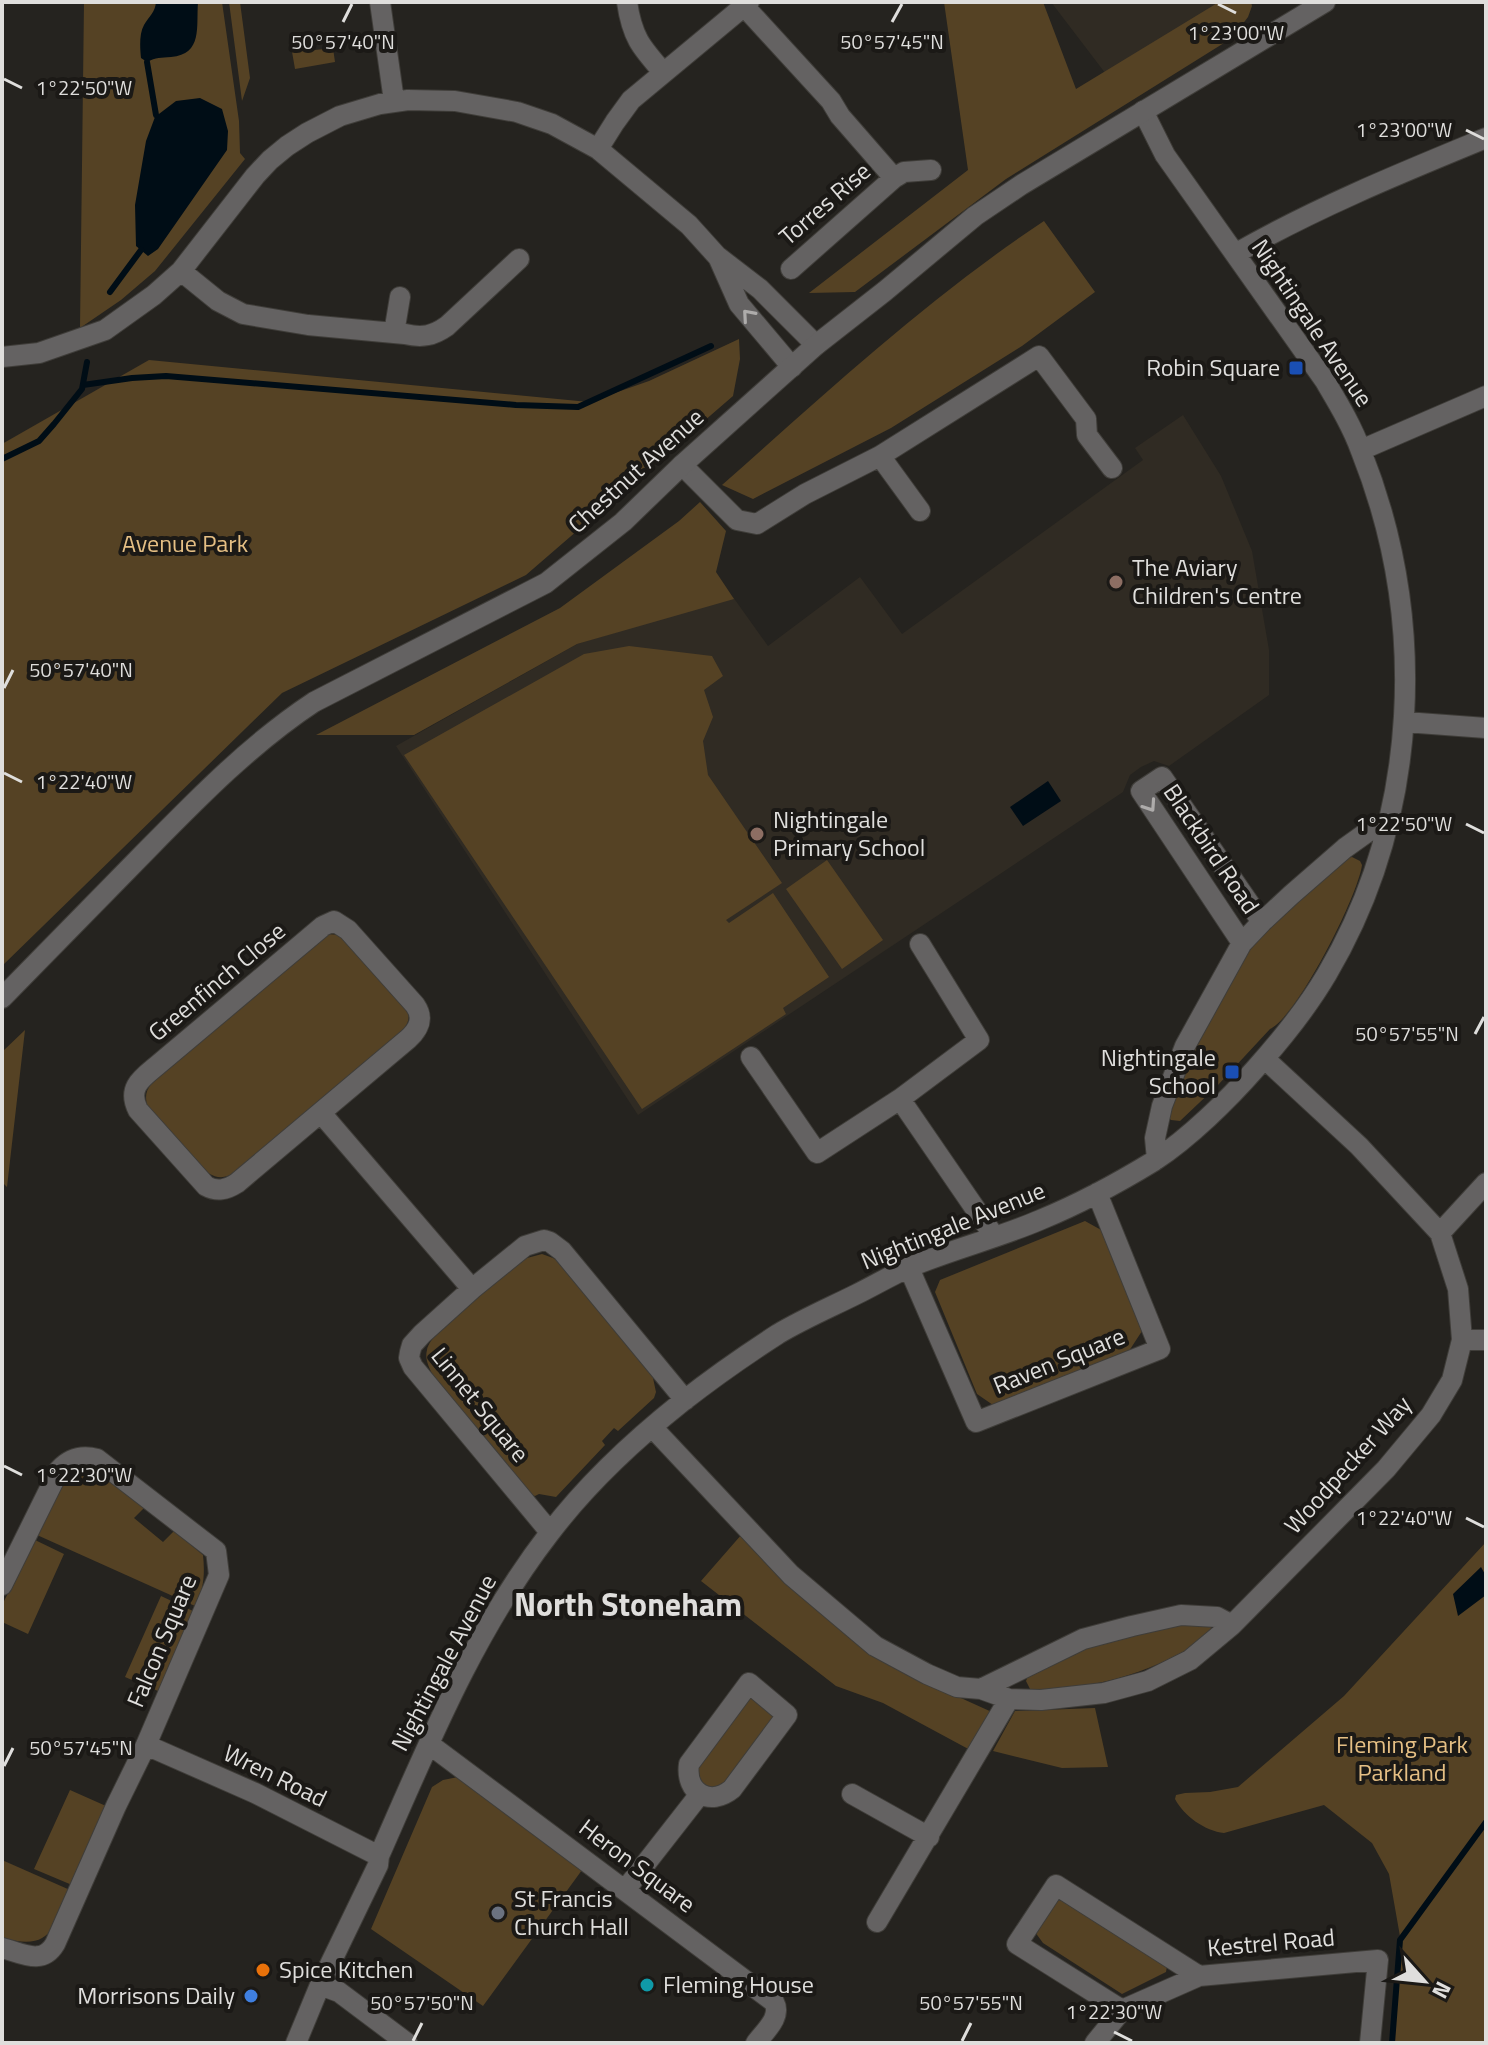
<svg xmlns="http://www.w3.org/2000/svg" width="1488" height="2045" viewBox="0 0 1488 2045" font-family="'Titillium Web',sans-serif">
<style>
.built{fill:#302b23}
.green{fill:#554224}
.water{fill:#000d16}
.lines{fill:none;stroke-linecap:round;stroke-linejoin:round}
.stream{stroke:#000d16;stroke-width:6}
.minor-casing{stroke:#3f3d39;stroke-width:22}
.tertiary-casing{stroke:#3f3d39;stroke-width:22}
.minor{stroke:#646262;stroke-width:20}
.tertiary{stroke:#646262;stroke-width:20}
.oneway{stroke:#aeacab}
.ticks{fill:none;stroke:#dfdedc;stroke-width:3}
.transit-dot{fill:#1a4fb4;stroke:#1b1916;stroke-width:3}
.education-dot{fill:#8d6e63;stroke:#1b1916;stroke-width:3}
.worship-dot{fill:#6b7280;stroke:#1b1916;stroke-width:3}
.food-dot{fill:#e8710a;stroke:#1b1916;stroke-width:3}
.culture-dot{fill:#0f9aa8;stroke:#1b1916;stroke-width:3}
.shop-dot{fill:#3f7fe0;stroke:#1b1916;stroke-width:3}
.labels{text-anchor:middle;stroke-width:8;stroke-linejoin:round;paint-order:stroke}
.street-label{font-size:24px;fill:#dfdedc;stroke:#1b1916}
.poi-label{font-size:24px;fill:#dfdedc;stroke:#1b1916;text-anchor:start}
.park-label{font-size:24px;fill:#e5bf84;stroke:#1b1916}
.district-label{font-size:32px;font-weight:bold;fill:#dfdedc;stroke:#1b1916}
.ticks-label{font-size:20px;text-anchor:middle;fill:#dfdedc;stroke:#1b1916;stroke-width:8;stroke-linejoin:round;paint-order:stroke}
</style>
<rect width="100%" height="100%" fill="#25231f"/>
<path class="built" d="M 1051,2 L 1230,2 L 1112,82 Z
M 1183,415 L 1221,476 L 1252,551 L 1269,650 L 1269,695 L 1169,766 L 1154,761 L 1141,767 L 1130,775 L 1123,792 L 638,1115 L 396,746 L 577,644 L 733,597 L 768,646 L 860,577 L 902,634 L 1143,460 L 1135,448 Z"/>
<path class="green" d="M 84,2 L 222,2 L 239,121 L 240,153 L 245,159 L 155,271 L 121,300 L 80,328 Z
M 229,2 L 240,2 L 250,78 L 242,101 Z
M 944,2 L 1043,2 L 1076,89 L 1219,2 L 1251,2 L 1252,6 L 1248,17 L 1232,38 L 1006,179 L 855,292 L 809,293 L 968,170 Z
M 313,37 L 315,50 L 333,48 L 335,62 L 295,69 L 290,40 Z
M 1044,221 L 1095,292 L 1022,346 L 891,428 L 753,499 L 722,485 C 826,393 928,298 1044,221 Z
M 739,339 L 740,359 L 733,396 L 526,575 L 282,693 L 2,966 L 2,444 L 149,360 L 589,402 L 649,381 Z
M 700,502 L 726,531 L 716,572 L 734,599 L 577,644 L 414,735 L 316,735 L 560,608 L 679,521 Z
M 629,646 L 712,656 L 723,676 L 704,690 L 713,717 L 703,741 L 708,775 L 782,883 L 726,920 L 729,923 L 773,893 L 829,977 L 783,1008 L 786,1014 L 642,1109 L 404,755 L 584,654 Z
M 1352,857 L 1360,861 L 1362,865 C 1358,896 1297,1017 1270,1029 L 1218,1085 L 1180,1121 L 1171,1120 L 1167,1116 L 1180,1073 L 1228,980 L 1253,945 L 1270,926 L 1348,858 Z
M 827,860 L 883,940 L 842,969 L 786,889 Z
M 327,934 L 340,935 L 406,1005 C 410,1015 410,1022 402,1031 L 235,1173 C 225,1178 218,1179 208,1173 L 147,1105 C 145,1096 146,1091 151,1084 Z
M 25,1030 L 7,1187 L 2,1182 L 2,1052 Z
M 1085,1221 L 1103,1231 L 1142,1331 L 1129,1351 L 993,1405 L 977,1394 L 935,1292 L 940,1280 Z
M 542,1254 L 553,1258 L 562,1264 L 657,1375 L 653,1378 L 656,1392 L 654,1398 L 618,1431 L 614,1428 L 602,1441 L 605,1445 L 556,1497 L 539,1494 L 535,1496 L 532,1495 L 435,1380 C 431,1370 424,1361 427,1350 C 432,1328 496,1281 515,1265 L 527,1258 Z
M 87,1470 L 99,1472 L 145,1507 L 134,1518 L 163,1542 L 174,1531 L 203,1555 C 205,1574 204,1589 195,1606 L 37,1535 C 49,1512 59,1477 87,1470 Z
M 742,1534 L 919,1679 L 994,1713 L 972,1751 L 883,1703 L 836,1686 L 701,1581 Z
M 35,1540 L 64,1554 L 28,1634 L 2,1622 L 2,1605 Z
M 1486,1542 L 1486,2043 L 1393,2043 L 1401,1942 L 1389,1874 L 1372,1843 L 1324,1805 L 1224,1833 C 1205,1831 1184,1816 1175,1799 L 1176,1795 L 1185,1793 L 1210,1792 L 1238,1787 L 1344,1696 Z
M 161,1596 L 193,1611 L 158,1691 L 125,1677 Z
M 1203,1620 L 1211,1627 L 1210,1637 C 1155,1671 1095,1691 1030,1689 L 1026,1681 L 1029,1673 L 1109,1638 Z
M 749,1683 L 787,1715 L 732,1789 L 708,1797 L 689,1764 Z
M 1095,1708 L 1108,1767 L 1062,1768 L 993,1751 L 1015,1711 Z
M 458,1777 L 582,1870 L 483,2006 L 371,1929 L 432,1787 L 443,1780 Z
M 70,1790 L 106,1806 L 72,1885 L 34,1869 Z
M 2,1860 L 70,1890 C 52,1929 52,1951 2,1938 Z
M 1058,1901 L 1065,1901 L 1167,1966 L 1166,1972 L 1122,1994 L 1043,1943 L 1035,1932 L 1051,1905 Z"/>
<path class="water" d="M 156,2 L 198,2 C 196,27 203,54 171,57 C 161,58 156,57 147,62 L 141,58 C 140,48 139,34 144,25 C 149,16 155,13 156,2 Z
M 200,98 L 222,109 L 228,131 L 227,150 L 158,249 L 148,256 L 136,246 L 135,205 L 146,141 L 155,117 L 176,101 Z
M 1048,781 L 1061,801 L 1023,826 L 1010,807 Z
M 1481,1567 L 1486,1576 L 1486,1595 L 1458,1616 L 1453,1594 Z"/>
<g class="lines">
<path class="stream" d="M 147,62 L 156,115
M 110,292 L 141,250
M 83,385 L 132,378 L 166,376 L 516,405 L 578,407 L 711,346
M 2,459 L 39,441 L 54,424 L 82,389 L 87,362
M 1392,2043 L 1400,1940 L 1486,1822"/>
<defs>
<path id="minor" d="M 380,2 L 394,101
M 627,2 C 632,37 641,47 663,72
M 744,6 L 831,101 L 840,116 L 894,178
M 598,149 L 615,122 L 631,100 L 749,2
M 1235,254 C 1315,208 1401,173 1486,138
M 719,259 L 739,304 L 792,367
M 791,269 L 894,178 L 904,172 L 931,170
M 181,271 L 218,301 L 243,314 L 308,325 L 405,334 C 422,338 433,336 447,326 L 519,259
M 394,333 L 400,297
M 2,357 L 39,353 L 105,330 L 154,295 L 181,271 L 255,176 L 270,160 L 287,146 L 307,133 L 340,116 L 380,104 L 408,100 L 455,101 L 517,112 L 552,124 L 598,149 L 689,225 L 717,256 L 760,289 L 816,345
M 1361,450 L 1486,396
M 880,456 L 920,511
M 682,465 L 737,520 L 757,524 L 805,494 L 880,456 L 1039,356 L 1086,419 L 1087,435 L 1112,468
M 1405,722 L 1486,728
M 334,921 L 348,930 L 415,1005 C 424,1018 419,1029 408,1039 L 237,1183 C 226,1190 217,1192 206,1186 L 138,1110 C 126,1086 144,1077 160,1063 L 323,926 Z
M 1242,943 L 1141,791 L 1162,777 L 1262,922
M 751,1057 L 817,1153 L 900,1099 L 979,1040 L 920,944
M 900,1099 L 994,1236
M 321,1113 L 472,1289
M 1157,1159 L 1155,1138 L 1162,1106 L 1185,1046 L 1242,943 L 1262,922 L 1291,895 L 1345,848 L 1373,828 L 1389,821
M 1440,1233 L 1486,1183
M 909,1268 L 976,1422 L 1160,1349 L 1097,1193
M 1462,1340 L 1486,1340
M 652,1427 L 791,1575 L 875,1646 L 927,1674 L 957,1687 L 981,1689 L 1009,1699 L 1041,1700 L 1104,1693 L 1148,1681 L 1190,1660 L 1232,1625 L 1386,1469 L 1431,1415 L 1452,1380 L 1462,1340 L 1458,1289 L 1440,1233 L 1359,1146 L 1265,1059
M 550,1532 L 413,1367 L 409,1358 L 410,1352 L 412,1345 L 422,1334 L 472,1289 L 525,1246 L 544,1240 L 550,1242 L 562,1251 L 685,1400
M 2,1585 L 59,1470 C 69,1459 82,1455 97,1459 L 216,1551 L 219,1575 L 146,1745 L 116,1806 L 55,1944 C 42,1966 22,1953 2,1948
M 749,1683 L 787,1715 L 732,1789 C 710,1807 685,1793 689,1764 Z
M 981,1689 L 1083,1639 L 1132,1626 L 1181,1615 L 1217,1617 L 1232,1625
M 429,1744 L 774,2002 C 782,2017 765,2031 756,2043
M 146,1745 L 255,1793 L 379,1856
M 852,1794 L 929,1837
M 625,1890 L 700,1794
M 877,1922 L 1009,1699
M 320,1985 L 339,1992 L 407,2043
M 1122,2010 L 1017,1944 L 1056,1885 L 1199,1976
M 296,2043 L 320,1985 L 378,1865 L 379,1856 C 428,1745 474,1631 549,1534 C 586,1485 633,1441 682,1402 C 710,1380 747,1354 778,1334 C 803,1319 831,1307 857,1294 C 875,1285 892,1275 910,1267 C 953,1249 998,1238 1040,1220 C 1079,1204 1118,1183 1154,1161 C 1189,1138 1228,1100 1256,1068 C 1282,1039 1307,1008 1327,974 C 1420,816 1428,619 1361,451 C 1352,426 1338,403 1325,381 L 1165,155 L 1143,111
M 1095,2043 L 1122,2010 L 1199,1976 L 1378,1960 L 1370,2043"/>
<path id="tertiary" d="M 2,998 C 51,948 100,898 148,849 C 200,796 252,743 314,702 L 546,583 L 623,522 L 682,465 L 816,345 L 885,291 L 975,216 L 1021,185 L 1325,2"/>
</defs>
<use href="#minor" class="minor-casing"/>
<use href="#tertiary" class="tertiary-casing"/>
<use href="#minor" class="minor"/>
<use href="#tertiary" class="tertiary"/>
</g>
<defs><path id="oneway-chevron" d="M-2-3.5L2.5 0L-2 3.5" fill="none" stroke-width="1.6" stroke-linecap="round" stroke-linejoin="round" transform="scale(2)"/></defs>
<g class="oneway">
<use href="#oneway-chevron" transform="translate(748 315) rotate(-131)"/>
<use href="#oneway-chevron" transform="translate(1150 806) rotate(56)"/>
</g>
<path class="ticks" d="M 1218,4 L 1236,13M 343,22 L 352,4M 892,22 L 902,4M 4,79 L 22,88M 1466,130 L 1484,139M 4,688 L 13,670M 4,773 L 22,782M 1466,824 L 1484,833M 1475,1034 L 1484,1017M 4,1466 L 22,1475M 1466,1518 L 1484,1527M 4,1766 L 13,1748M 1114,2032 L 1132,2041M 413,2041 L 422,2023M 962,2041 L 971,2023"/>
<g class="transit-dot">
<rect x="1288" y="360" width="16" height="16" rx="4"/>
<rect x="1224" y="1064" width="16" height="16" rx="4"/>
</g>
<g class="education-dot">
<circle cx="1116" cy="582" r="8"/>
<circle cx="757" cy="834" r="8"/>
</g>
<circle class="worship-dot" cx="498" cy="1913" r="8"/>
<circle class="food-dot" cx="263" cy="1970" r="8"/>
<circle class="culture-dot" cx="647" cy="1985" r="8"/>
<circle class="shop-dot" cx="251" cy="1996" r="8"/>
<g class="labels">
<g class="street-label">
<text transform="translate(825 204) rotate(-41)" y="8">Torres Rise</text>
<text transform="translate(1312 323) rotate(56)" y="8">Nightingale Avenue</text>
<text transform="translate(636 471) rotate(-42)" y="8">Chestnut Avenue</text>
<text transform="translate(1211 849) rotate(56)" y="8">Blackbird Road</text>
<text transform="translate(217 982) rotate(-40)" y="8">Greenfinch Close</text>
<text transform="translate(953 1226) rotate(-22)" y="8">Nightingale Avenue</text>
<text transform="translate(1059 1361) rotate(-22)" y="8">Raven Square</text>
<text transform="translate(480 1405) rotate(51)" y="8">Linnet Square</text>
<text transform="translate(1348 1465) rotate(-48)" y="8">Woodpecker Way</text>
<text transform="translate(162 1641) rotate(-67)" y="8">Falcon Square</text>
<text transform="translate(444 1663) rotate(-62)" y="8">Nightingale Avenue</text>
<text transform="translate(275 1776) rotate(26)" y="8">Wren Road</text>
<text transform="translate(637 1866) rotate(37)" y="8">Heron Square</text>
<text transform="translate(1271 1943) rotate(-5)" y="8">Kestrel Road</text>
</g>
<g class="poi-label">
<text x="1280" y="376" text-anchor="end">Robin Square</text>
<text x="1132" y="576">The Aviary<tspan x="1132" dy="28">Children's Centre</tspan></text>
<text x="773" y="828">Nightingale<tspan x="773" dy="28">Primary School</tspan></text>
<text x="1216" y="1066" text-anchor="end">Nightingale<tspan x="1216" dy="28">School</tspan></text>
<text x="514" y="1907">St Francis<tspan x="514" dy="28">Church Hall</tspan></text>
<text x="279" y="1978">Spice Kitchen</text>
<text x="663" y="1993">Fleming House</text>
<text x="235" y="2004" text-anchor="end">Morrisons Daily</text>
</g>
<g class="park-label">
<text x="185" y="552">Avenue Park</text>
<text x="1402" y="1753">Fleming Park<tspan x="1402" dy="28">Parkland</tspan></text>
</g>
<g class="district-label">
<text x="628" y="1616">North Stoneham</text>
</g>
</g>
<g class="ticks-label">
<text x="1236" y="40">1°23'00"W</text>
<text x="343" y="49">50°57'40"N</text>
<text x="892" y="49">50°57'45"N</text>
<text x="84" y="95">1°22'50"W</text>
<text x="1404" y="137">1°23'00"W</text>
<text x="81" y="677">50°57'40"N</text>
<text x="84" y="789">1°22'40"W</text>
<text x="1404" y="831">1°22'50"W</text>
<text x="1407" y="1041">50°57'55"N</text>
<text x="84" y="1482">1°22'30"W</text>
<text x="1404" y="1525">1°22'40"W</text>
<text x="81" y="1755">50°57'45"N</text>
<text x="422" y="2010">50°57'50"N</text>
<text x="971" y="2010">50°57'55"N</text>
<text x="1114" y="2019">1°22'30"W</text>
</g>
<rect width="1488" height="2045" fill="none" stroke="#dfdedc" stroke-width="8"/>
<g transform="translate(1424 1981) rotate(117)" stroke="#1b1916" stroke-width="6" paint-order="stroke">
<path d="M0-6L14 30L0 20L-14 30Z" fill="#dfdedc"/>
<text y="-12" font-size="22" font-weight="bold" text-anchor="middle" fill="#dfdedc">N</text>
</g>
</svg>
